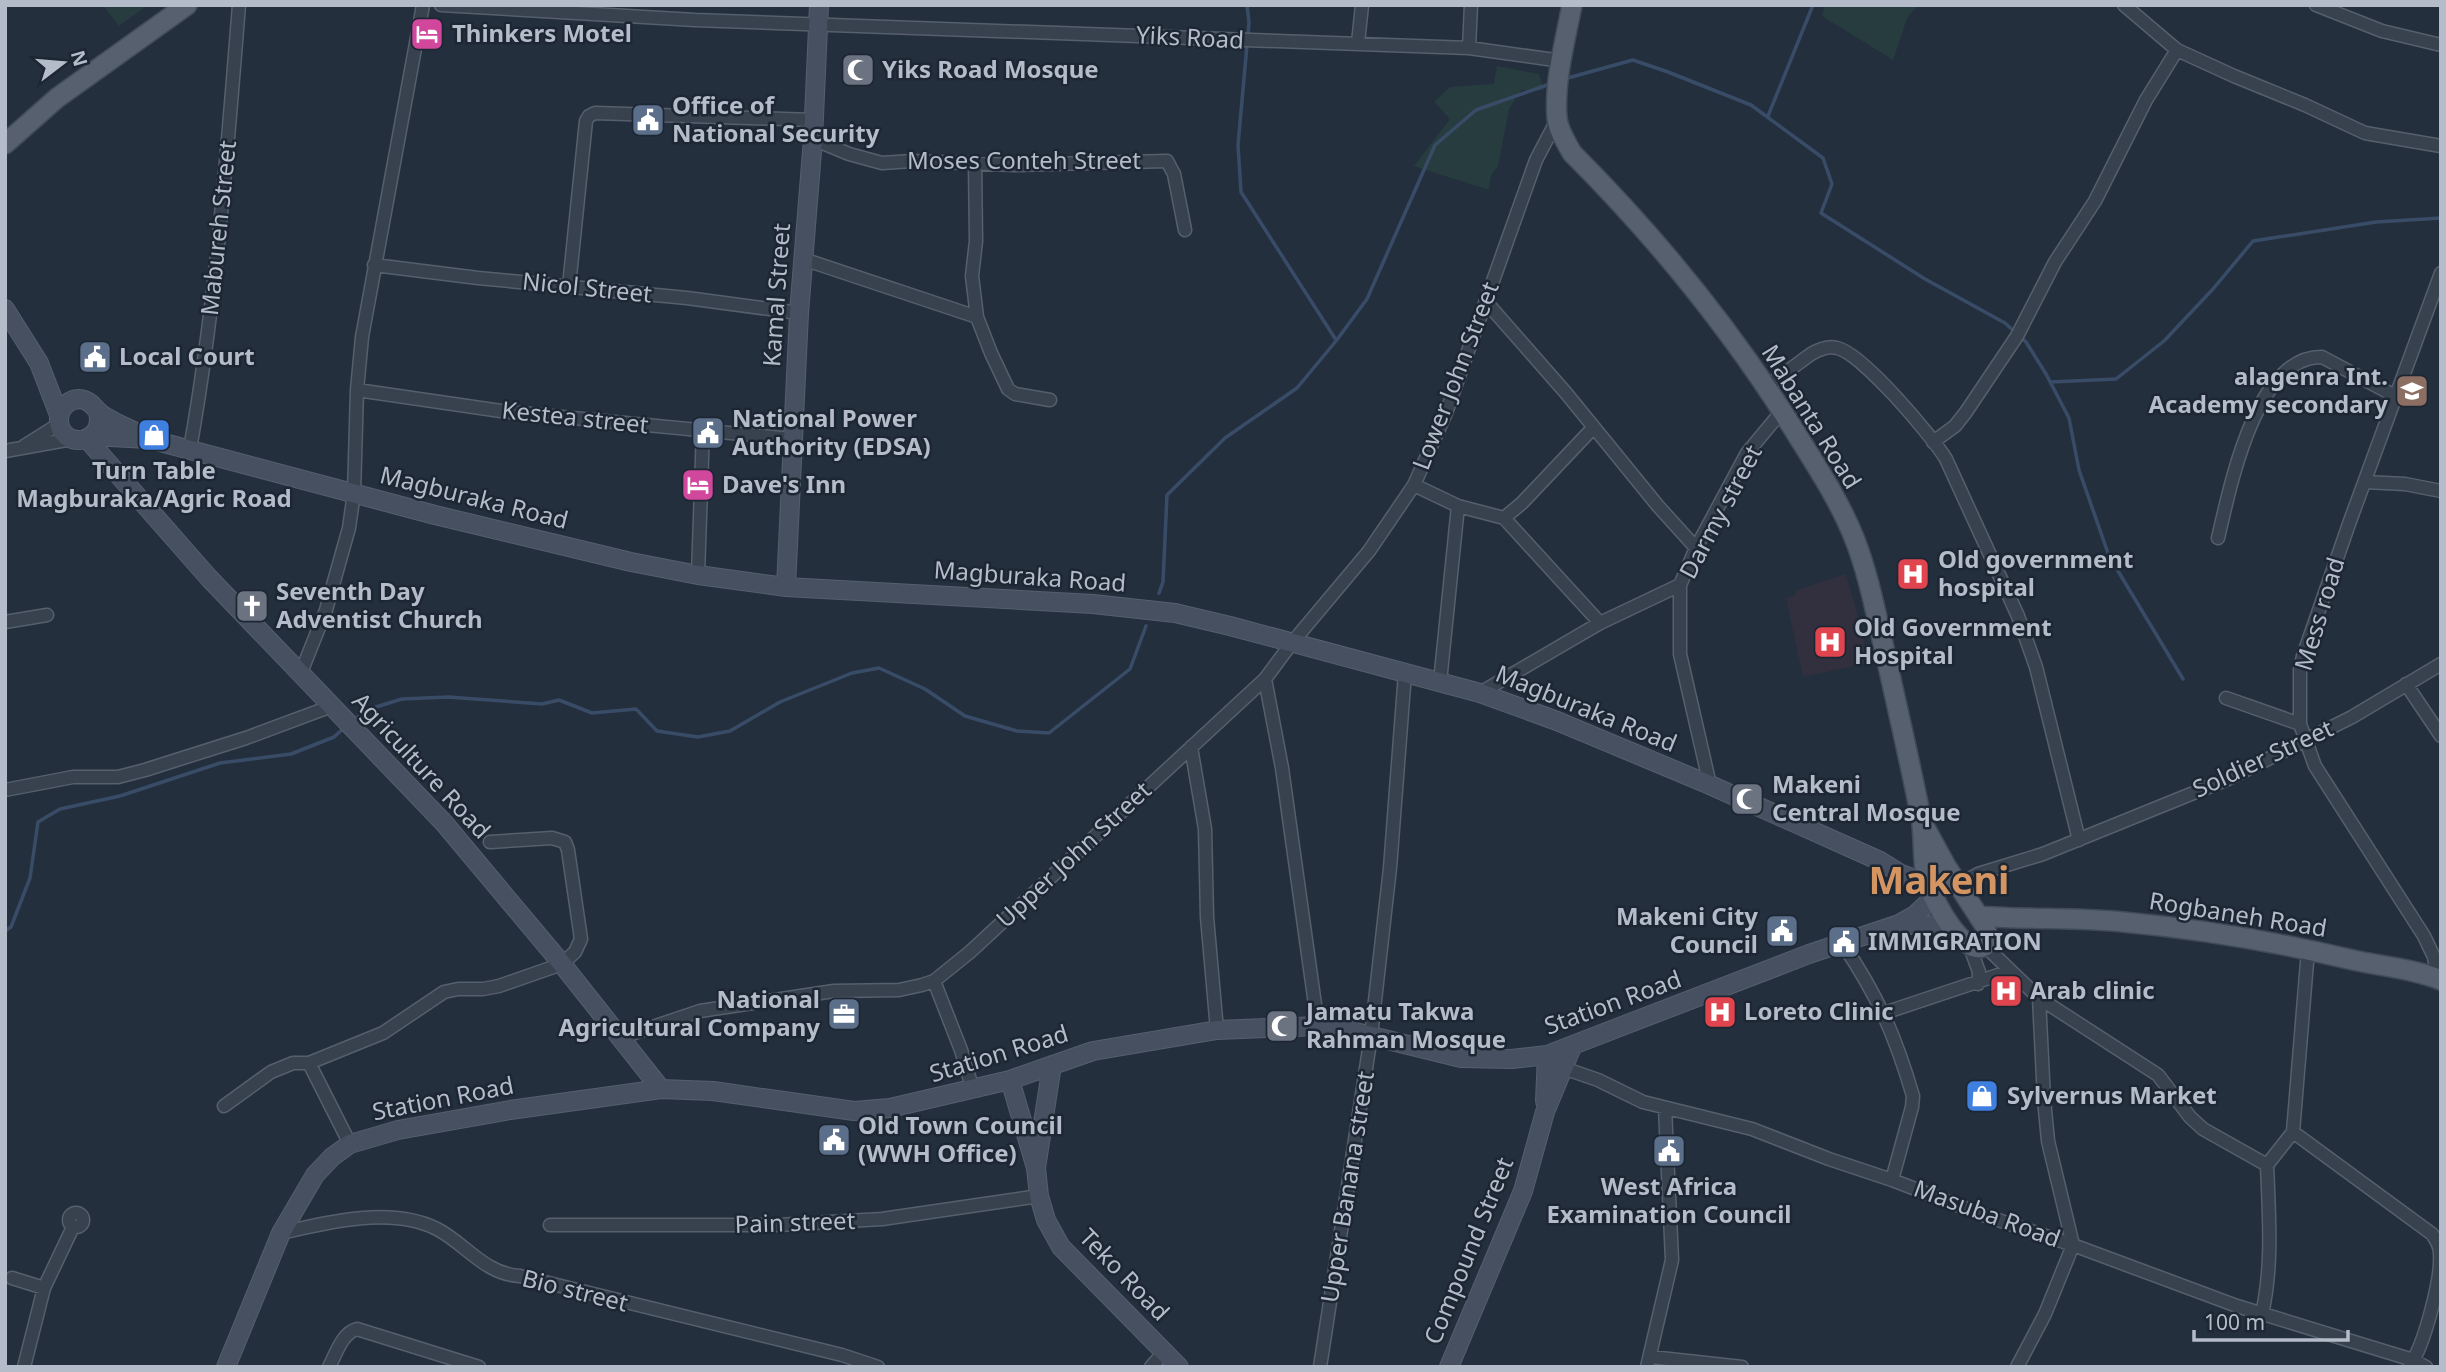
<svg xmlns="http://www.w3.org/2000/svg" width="2446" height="1372" viewBox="0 0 2446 1372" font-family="'Noto Sans',sans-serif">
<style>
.medical{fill:#32303f}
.green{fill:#263c3f}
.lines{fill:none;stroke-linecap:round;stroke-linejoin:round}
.stream{stroke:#394c67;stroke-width:3.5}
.street-casing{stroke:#565f6c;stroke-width:15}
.secondary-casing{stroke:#565f6c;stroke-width:20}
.primary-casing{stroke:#414a57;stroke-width:22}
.street{stroke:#38414e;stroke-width:12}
.secondary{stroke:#465061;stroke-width:18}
.primary{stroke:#56606e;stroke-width:19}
.labels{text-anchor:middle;stroke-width:5;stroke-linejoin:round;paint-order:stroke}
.poi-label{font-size:24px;font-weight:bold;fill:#b4bcc9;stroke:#1d2633;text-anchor:start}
.street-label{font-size:24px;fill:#b4bcc9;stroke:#1d2633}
.town-label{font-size:38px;font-weight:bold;fill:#d59563;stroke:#1d2633}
</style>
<rect width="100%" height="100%" fill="#242f3e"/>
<path class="medical" d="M 1846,574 L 1859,620 L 1868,663 L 1803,677 L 1786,598 L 1794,596 L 1797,590 Z"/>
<path class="green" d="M 103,5 L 148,5 L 119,26 Z
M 1825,5 L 1918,5 L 1907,18 L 1893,60 L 1822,16 Z
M 1497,66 L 1539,74 L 1544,90 L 1521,90 L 1509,109 L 1498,166 L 1491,175 L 1489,190 L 1414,166 L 1450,119 L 1434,102 L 1450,87 L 1494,84 Z"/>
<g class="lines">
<path class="stream" d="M 1247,5 L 1249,22 L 1248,36
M 1247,45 L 1238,145 L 1241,192 L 1336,340
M 1564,79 L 1633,60 L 1668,72 L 1751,105 L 1823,158 L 1832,184 L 1821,213 L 1925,279 L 2005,323 L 2026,342 L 2046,374 L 2069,418 L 2079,470 L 2109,556 L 2183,679
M 1768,116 L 1813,5
M 2051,382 L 2116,379 L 2164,341 L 2213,289 L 2253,241 L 2376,222 L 2441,218
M 1159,593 L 1163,582 L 1167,495 L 1225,438 L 1297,388 L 1336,341 L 1367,299 L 1435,145 L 1476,110 L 1550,84
M 353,721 L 366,710 L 402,699 L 448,697 L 542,704 L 559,700 L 592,713 L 636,709 L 657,731 L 698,737 L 730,731 L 780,702 L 852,673 L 879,668 L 925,689 L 965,716 L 1017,731 L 1049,733 L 1130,669 L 1146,626
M 5,931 L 11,927 L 30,878 L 38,822 L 60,809 L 120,796 L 220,763 L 291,754 L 334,737 L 344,728"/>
<defs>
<path id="street" d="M 441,5 L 695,20 L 1469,48 L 1562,61
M 2124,5 L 2177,50 L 2234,76 L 2305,105 L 2365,133 L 2441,146
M 2316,5 L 2382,31 L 2441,45
M 1358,43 L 1362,5
M 1469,48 L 1471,5
M 813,139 L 849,154 L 882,163 L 912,161 L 1015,165 L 1167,161 L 1174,174 L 1185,230
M 975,163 L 976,241 L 972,276 L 977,317 L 991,353 L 1008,389 L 1015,394 L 1050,400
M 803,259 L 977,317
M 374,265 L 478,278 L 687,298 L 799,313
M 569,286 L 586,121 L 589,116 L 595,113 L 813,120
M 1487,303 L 1566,393 L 1658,506 L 1696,548
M 1766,387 L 1811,354 C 1818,350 1829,346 1837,348 C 1862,353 1932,436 1946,459 L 2018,616 L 2036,667 L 2079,840
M 357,390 L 501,411 L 793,439
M 1933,442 L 1955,426 L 1966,412 L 2017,336 L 2055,262 L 2095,201 L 2146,100 L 2177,50
M 24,446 L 59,424
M 190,449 C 216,303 227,154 239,5
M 5,451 L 72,439
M 2365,482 L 2405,484 L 2441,491
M 1414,485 L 1458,506 L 1504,518 L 1600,623
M 1504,518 L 1522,503 L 1593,428
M 2218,538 C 2230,488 2255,356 2322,357 L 2397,397
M 698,575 L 703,430
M 5,622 L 47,615
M 300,675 L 326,610 L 349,528 L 354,493 L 357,390 L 362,337 L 423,5
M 1265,679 L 1282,768 L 1318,1026
M 1440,682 L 1458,506
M 2406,684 L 2441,736
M 1480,693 L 1600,623 L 1680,585
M 2226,698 L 2300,724
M 1191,747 L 1205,829 L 1207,917 L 1217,1030
M 1710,785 L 1680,654 L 1680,585 L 1696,548 L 1747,453 L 1782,411
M 5,790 L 73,777 L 118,777 L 145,770 L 246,738 L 332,706
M 1958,885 L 1978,874 L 2043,854 L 2228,779 L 2352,717 L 2441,664
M 1842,943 C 1878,996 1895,1035 1913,1096 L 1912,1107 L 1892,1180
M 1985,946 L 2039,998 L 2158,1075 L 2190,1117 L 2203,1129 L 2267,1165
M 1970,947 L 1979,972 L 1978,984
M 2437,978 L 2434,957 L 2424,936 L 2315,766 L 2300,724 L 2300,669 L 2303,656 L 2350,521 L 2441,273
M 934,981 L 961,1050 L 973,1090
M 1884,1013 L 2010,971
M 620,1038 L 700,1011 L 834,991 L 899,990 L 922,985 L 934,981 L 970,952 L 1265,679 L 1291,644 L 1369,551 L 1414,485 L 1446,413 L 1536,160 L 1557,120
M 309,1063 L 350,1144
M 1557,1070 L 1572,1071 L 1598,1080 L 1643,1102 L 1752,1129 L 1829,1159 L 1892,1180 L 1983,1215 L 2073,1245 L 2237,1306 L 2413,1360 L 2426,1367
M 224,1106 L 271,1072 L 293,1063 L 309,1063 L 383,1033 L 444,992 L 458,989 L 483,989 L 499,986 L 562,964 L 575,952 L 581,939 L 568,850 L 565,842 L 552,838 L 490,842
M 2293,1132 L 2432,1234 C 2437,1241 2440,1246 2440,1254 C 2442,1278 2424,1346 2410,1365
M69 1220a7 7 0 1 1 14 0a7 7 0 1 1-14 0Z
M 550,1225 L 778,1225 L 882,1219 L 1039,1196
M 281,1233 C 327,1222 392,1206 437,1229 C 466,1244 484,1274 520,1276 L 842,1355 L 878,1367
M 12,1278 L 44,1288
M 2262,1314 C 2273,1265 2269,1215 2267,1165 L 2293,1132 L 2308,950
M 1651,1357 L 1742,1367
M 24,1367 L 44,1288 L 73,1227
M 329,1367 C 336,1354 342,1333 357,1329 L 479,1367
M 1151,1367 L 1164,1352
M 1320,1367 L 1371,1036 L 1390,868 L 1405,673
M 1647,1367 L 1672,1260 L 1665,1108
M 2017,1367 L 2045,1314 L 2073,1245 L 2048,1141 L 2044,1099 L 2039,998"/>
<path id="secondary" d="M 5,309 L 39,363 L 59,415
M 98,412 C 106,445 61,450 59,421 C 58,408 71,396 84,400 C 92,402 94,408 100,413 C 112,423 134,430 148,438
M 91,436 L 149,439 L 435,515 L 631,562 L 698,575 L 786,587 L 1093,604 L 1175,613 L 1230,626 L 1480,693 L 1557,721 L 1710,785 L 1880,861 L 1901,874 L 1928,884
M 87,439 L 209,578 L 444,823 L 562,964 L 661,1089
M 786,587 L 799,313 L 813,139 L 819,5
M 1899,924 L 1927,926 L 1949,923
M 1010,1080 L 1036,1168 L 1039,1196 L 1046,1220 L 1061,1247 L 1179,1367
M 1545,1101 L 1547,1055
M 1036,1168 L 1052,1065
M 226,1367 L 281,1233 L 315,1175 L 332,1157 L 350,1144 L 398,1130 L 510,1110 L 661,1089 L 713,1091 L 854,1111 L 890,1108 L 1010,1080 L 1093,1051 L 1217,1030 L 1318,1026 L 1343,1029 L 1461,1058 L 1512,1059 L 1547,1055 L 1809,954 L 1899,924 L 1915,915 L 1934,897
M 1449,1367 L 1523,1191 L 1545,1112 L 1572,1047"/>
<path id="primary" d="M 1572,5 C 1565,42 1554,81 1557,118 C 1558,130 1566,142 1572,153 C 1658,239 1735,334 1799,438 C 1819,470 1841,504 1855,540 C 1869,576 1876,615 1885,652 C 1897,707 1910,762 1921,818 C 1925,840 1921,864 1929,886 C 1935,903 1963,957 1985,946 L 1987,934 L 1985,926 L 1946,866 L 1922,822
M 5,144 L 57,98 L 187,5
M 1979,916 C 2027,920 2075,917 2123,922 C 2200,929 2277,942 2353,960 C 2380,966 2415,969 2441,980"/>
</defs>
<use href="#street" class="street-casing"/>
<use href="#secondary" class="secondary-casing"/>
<use href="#primary" class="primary-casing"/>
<use href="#street" class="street"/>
<use href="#secondary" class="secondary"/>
<use href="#primary" class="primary"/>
</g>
<defs>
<symbol id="hotel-square" viewBox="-11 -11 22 22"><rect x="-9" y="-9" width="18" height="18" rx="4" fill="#d1479c" stroke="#1d2633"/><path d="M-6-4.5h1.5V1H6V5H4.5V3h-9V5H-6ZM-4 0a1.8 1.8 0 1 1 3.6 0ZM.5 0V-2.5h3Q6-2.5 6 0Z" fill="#fff"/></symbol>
<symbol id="mosque-square" viewBox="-11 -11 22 22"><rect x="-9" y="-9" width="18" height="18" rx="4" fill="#6b7280" stroke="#1d2633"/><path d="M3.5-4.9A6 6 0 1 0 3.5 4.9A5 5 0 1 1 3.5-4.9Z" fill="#fff"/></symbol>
<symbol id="civic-square" viewBox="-11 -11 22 22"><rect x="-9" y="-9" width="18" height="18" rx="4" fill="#5c6f8a" stroke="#1d2633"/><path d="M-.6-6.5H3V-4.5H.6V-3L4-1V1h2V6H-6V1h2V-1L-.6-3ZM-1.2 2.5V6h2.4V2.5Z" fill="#fff"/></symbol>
<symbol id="school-square" viewBox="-11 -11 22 22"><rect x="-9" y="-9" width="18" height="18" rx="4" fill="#8d6e63" stroke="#1d2633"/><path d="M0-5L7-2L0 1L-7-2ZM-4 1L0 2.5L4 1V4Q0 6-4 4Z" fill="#fff"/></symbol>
<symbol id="shop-square" viewBox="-11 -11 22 22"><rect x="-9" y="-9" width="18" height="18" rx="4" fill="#3f7fe0" stroke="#1d2633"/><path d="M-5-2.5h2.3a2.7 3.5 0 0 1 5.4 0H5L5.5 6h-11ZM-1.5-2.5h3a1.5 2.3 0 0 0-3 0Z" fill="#fff"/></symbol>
<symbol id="hospital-square" viewBox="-11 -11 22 22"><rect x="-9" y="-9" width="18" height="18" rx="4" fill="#e0444e" stroke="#1d2633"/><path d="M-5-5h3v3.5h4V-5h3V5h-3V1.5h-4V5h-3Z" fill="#fff"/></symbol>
<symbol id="church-square" viewBox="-11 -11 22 22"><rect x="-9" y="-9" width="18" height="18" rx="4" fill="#6b7280" stroke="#1d2633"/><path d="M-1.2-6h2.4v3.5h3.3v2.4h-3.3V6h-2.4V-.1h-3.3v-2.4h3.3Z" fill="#fff"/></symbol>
<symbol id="office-square" viewBox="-11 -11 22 22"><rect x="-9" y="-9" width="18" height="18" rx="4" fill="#5c6f8a" stroke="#1d2633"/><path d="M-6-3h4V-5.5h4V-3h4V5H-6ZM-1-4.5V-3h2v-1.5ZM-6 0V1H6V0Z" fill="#fff"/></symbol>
</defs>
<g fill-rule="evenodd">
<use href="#hotel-square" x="408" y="15" width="38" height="38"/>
<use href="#mosque-square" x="839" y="51" width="38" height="38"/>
<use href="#civic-square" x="629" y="101" width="38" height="38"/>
<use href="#civic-square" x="76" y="338" width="38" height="38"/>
<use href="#school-square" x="2393" y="372" width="38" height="38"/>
<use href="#civic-square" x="689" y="414" width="38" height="38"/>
<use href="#shop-square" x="135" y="416" width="38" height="38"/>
<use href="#hotel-square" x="679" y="466" width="38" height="38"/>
<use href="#hospital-square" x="1894" y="555" width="38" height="38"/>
<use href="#church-square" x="233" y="587" width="38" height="38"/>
<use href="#hospital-square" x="1811" y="623" width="38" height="38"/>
<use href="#mosque-square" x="1728" y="780" width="38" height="38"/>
<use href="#civic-square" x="1763" y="912" width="38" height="38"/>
<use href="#civic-square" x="1825" y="923" width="38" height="38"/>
<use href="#hospital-square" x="1987" y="972" width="38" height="38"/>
<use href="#hospital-square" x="1701" y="993" width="38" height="38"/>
<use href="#office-square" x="825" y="995" width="38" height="38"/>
<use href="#mosque-square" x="1263" y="1007" width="38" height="38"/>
<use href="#shop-square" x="1963" y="1077" width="38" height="38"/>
<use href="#civic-square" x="815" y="1121" width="38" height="38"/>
<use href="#civic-square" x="1650" y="1132" width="38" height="38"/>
</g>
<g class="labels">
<g class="poi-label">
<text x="452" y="42">Thinkers Motel</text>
<text x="882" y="78">Yiks Road Mosque</text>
<text x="672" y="114">Office of<tspan x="672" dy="28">National Security</tspan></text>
<text x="119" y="365">Local Court</text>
<text x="2388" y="385" text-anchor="end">alagenra Int.<tspan x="2388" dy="28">Academy secondary</tspan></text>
<text x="732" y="427">National Power<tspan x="732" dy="28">Authority (EDSA)</tspan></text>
<text x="154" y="479" text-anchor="middle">Turn Table<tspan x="154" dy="28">Magburaka/Agric Road</tspan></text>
<text x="722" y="493">Dave's Inn</text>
<text x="1938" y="568">Old government<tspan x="1938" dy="28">hospital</tspan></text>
<text x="276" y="600">Seventh Day<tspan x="276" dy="28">Adventist Church</tspan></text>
<text x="1854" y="636">Old Government<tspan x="1854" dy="28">Hospital</tspan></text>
<text x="1772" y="793">Makeni<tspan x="1772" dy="28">Central Mosque</tspan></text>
<text x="1758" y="925" text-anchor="end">Makeni City<tspan x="1758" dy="28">Council</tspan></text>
<text x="1868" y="950">IMMIGRATION</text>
<text x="2030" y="999">Arab clinic</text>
<text x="820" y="1008" text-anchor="end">National<tspan x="820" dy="28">Agricultural Company</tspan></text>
<text x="1306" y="1020">Jamatu Takwa<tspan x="1306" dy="28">Rahman Mosque</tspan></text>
<text x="1744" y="1020">Loreto Clinic</text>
<text x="2007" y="1104">Sylvernus Market</text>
<text x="858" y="1134">Old Town Council<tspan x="858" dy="28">(WWH Office)</tspan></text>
<text x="1669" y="1195" text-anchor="middle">West Africa<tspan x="1669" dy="28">Examination Council</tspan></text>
</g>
<g class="street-label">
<text transform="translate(1190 38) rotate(3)" y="8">Yiks Road</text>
<text x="1024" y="169">Moses Conteh Street</text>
<text transform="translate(219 228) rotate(-84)" y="8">Mabureh Street</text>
<text transform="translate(587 288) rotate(6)" y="8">Nicol Street</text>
<text transform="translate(777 295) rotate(-86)" y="8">Kamal Street</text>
<text transform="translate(1456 376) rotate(-69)" y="8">Lower John Street</text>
<text transform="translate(1811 417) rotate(58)" y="8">Mabanta Road</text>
<text transform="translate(575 418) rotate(6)" y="8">Kestea street</text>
<text transform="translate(474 498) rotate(14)" y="8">Magburaka Road</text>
<text transform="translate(1721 512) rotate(-62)" y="8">Darmy street</text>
<text transform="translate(1030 577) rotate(4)" y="8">Magburaka Road</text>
<text transform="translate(2320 614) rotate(-73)" y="8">Mess road</text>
<text transform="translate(1586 709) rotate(22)" y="8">Magburaka Road</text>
<text transform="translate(2263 759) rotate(-25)" y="8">Soldier Street</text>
<text transform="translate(421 766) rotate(47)" y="8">Agriculture Road</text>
<text transform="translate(1074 855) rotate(-43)" y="8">Upper John Street</text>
<text transform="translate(2238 915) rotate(9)" y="8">Rogbaneh Road</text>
<text transform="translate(1613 1003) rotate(-20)" y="8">Station Road</text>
<text transform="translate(999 1054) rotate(-17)" y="8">Station Road</text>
<text transform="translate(443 1099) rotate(-11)" y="8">Station Road</text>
<text transform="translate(1348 1187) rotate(-81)" y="8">Upper Banana street</text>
<text transform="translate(1987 1214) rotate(20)" y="8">Masuba Road</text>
<text transform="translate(795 1223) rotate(-2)" y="8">Pain street</text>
<text transform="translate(1469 1251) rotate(-68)" y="8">Compound Street</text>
<text transform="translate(1124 1275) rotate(46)" y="8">Teko Road</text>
<text transform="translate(575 1291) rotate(14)" y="8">Bio street</text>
</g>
<g class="town-label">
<text x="1939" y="894">Makeni</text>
</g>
</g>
<rect width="2446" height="1372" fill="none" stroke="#b4bcc9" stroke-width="14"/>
<g transform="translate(63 63) rotate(74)" stroke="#1d2633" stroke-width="5" paint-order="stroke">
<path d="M0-5L12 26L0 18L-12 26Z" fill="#b4bcc9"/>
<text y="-10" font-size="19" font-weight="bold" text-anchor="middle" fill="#b4bcc9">N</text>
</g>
<path d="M2194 1330v10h154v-10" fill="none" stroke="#b4bcc9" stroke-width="3.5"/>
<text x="2204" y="1330" font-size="21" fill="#b4bcc9" stroke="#1d2633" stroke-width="5" paint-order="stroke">100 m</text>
</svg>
